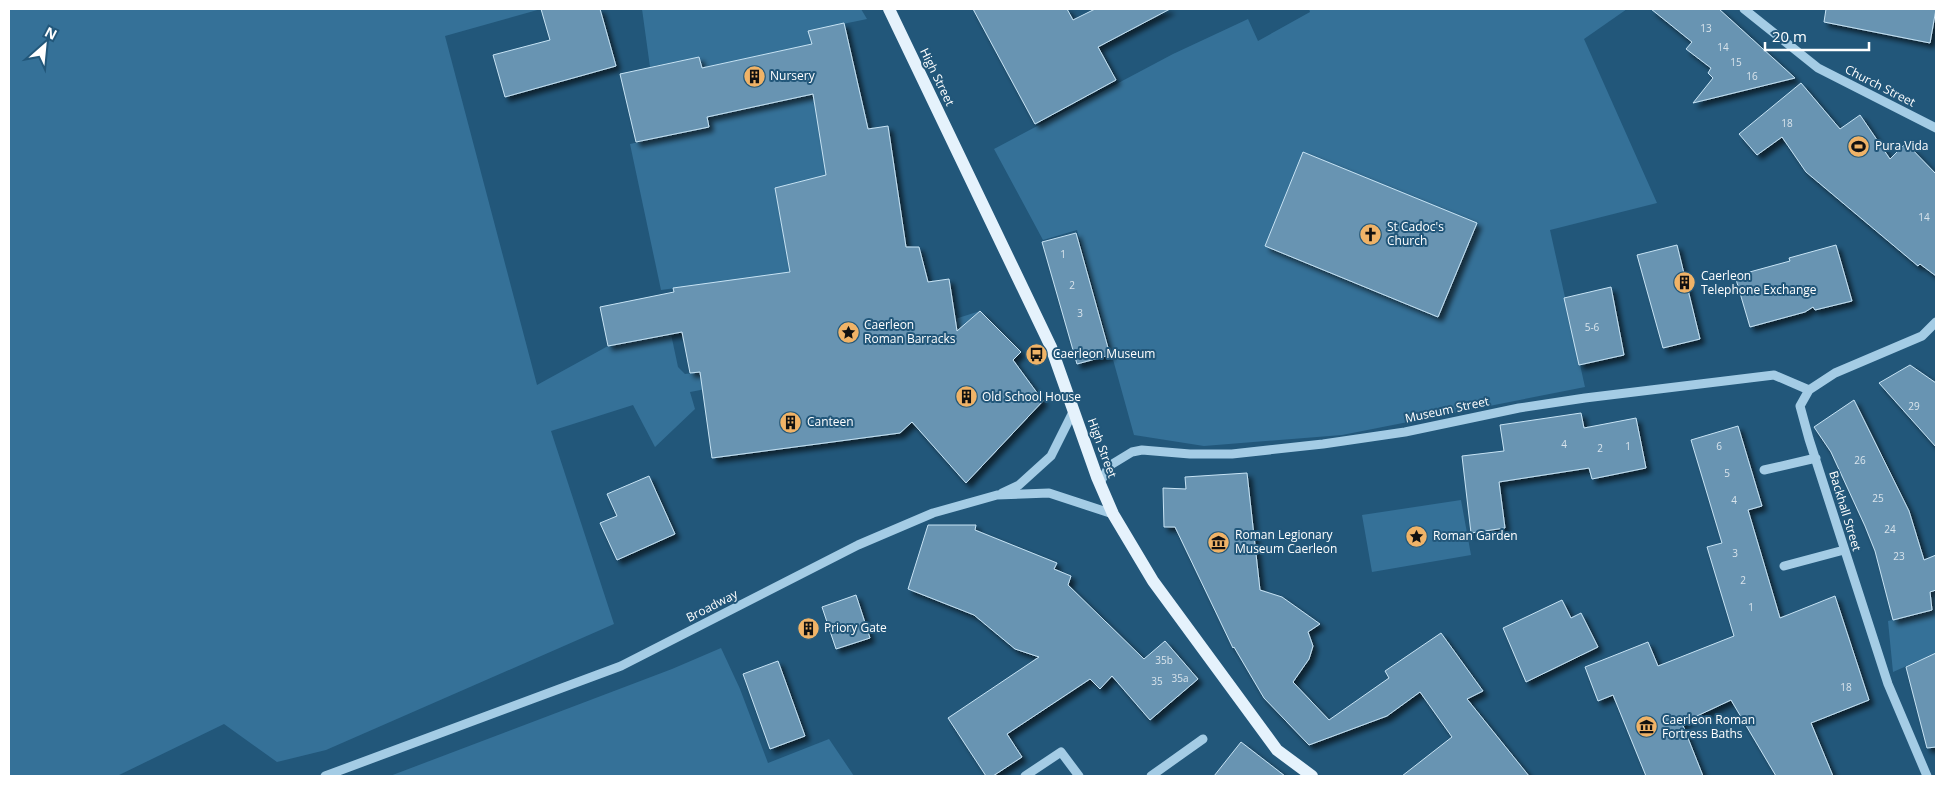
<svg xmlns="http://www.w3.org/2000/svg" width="1945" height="785" viewBox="0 0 1945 785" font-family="'Open Sans',sans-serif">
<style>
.green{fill:#357198}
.building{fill:#6794b2;stroke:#c7e3f4;filter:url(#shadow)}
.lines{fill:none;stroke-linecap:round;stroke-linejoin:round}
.minor{stroke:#a4cce5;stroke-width:9}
.major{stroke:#e5f2fc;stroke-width:12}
.labels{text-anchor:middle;stroke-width:4;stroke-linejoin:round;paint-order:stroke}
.number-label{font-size:10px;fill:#d9e4ec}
.poi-label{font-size:12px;fill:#fff;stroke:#22577a;text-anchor:start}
.street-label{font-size:12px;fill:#fff;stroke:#22577a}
</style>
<defs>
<filter id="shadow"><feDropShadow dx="4.5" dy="4.5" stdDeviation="2.5" flood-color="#0009"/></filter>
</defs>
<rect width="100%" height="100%" fill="#22577a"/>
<path class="green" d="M 9,9 L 541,9 L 445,36 L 537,385 L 608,346 L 671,334 L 678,367 L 685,374 L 763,363 L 955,319 L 980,311 L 942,344 L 690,392 L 695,409 L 655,447 L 633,405 L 551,431 L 614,624 L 326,750 L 277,762 L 224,724 L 117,776 L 9,776 Z
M 642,9 L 861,9 L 867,19 L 809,31 L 812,44 L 702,68 L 699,57 L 650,67 Z
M 1309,9 L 1627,9 L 1584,39 L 1657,203 L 1550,230 L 1585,387 L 1342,435 L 1204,446 L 1134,435 L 1077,230 L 1043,240 L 994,149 L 1173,54 L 1248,19 L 1258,41 L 1310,12 Z
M 858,84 L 870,128 L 820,136 L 826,175 L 775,188 L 790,272 L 661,290 L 630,144 L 708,127 L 707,117 Z
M 1461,500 L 1471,555 L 1372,572 L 1362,515 Z
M 1936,590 L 1936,653 L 1893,672 L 1888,621 L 1932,610 L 1930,592 Z
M 721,648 L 740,689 L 768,763 L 829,739 L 854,776 L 390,776 L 672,669 Z"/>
<path class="building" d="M 541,9 L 600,9 L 616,66 L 505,97 L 493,55 L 550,40 Z
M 973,9 L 1067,9 L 1073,20 L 1095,9 L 1170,9 L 1098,47 L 1116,80 L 1035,124 Z
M 1651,9 L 1719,9 L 1795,78 L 1693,103 L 1713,78 L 1708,73 L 1711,68 L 1686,49 L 1692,42 Z
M 1826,9 L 1936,9 L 1930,43 L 1824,22 Z
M 844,23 L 868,129 L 888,126 L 906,247 L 919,247 L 928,282 L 949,279 L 957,331 L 980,311 L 1021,352 L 1013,360 L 1043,401 L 966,483 L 912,422 L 900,433 L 712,458 L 700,372 L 690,373 L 682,332 L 608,346 L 600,307 L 674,292 L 673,288 L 790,272 L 775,188 L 826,175 L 813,94 L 707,117 L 709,127 L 636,142 L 620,74 L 699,57 L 702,68 L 812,44 L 808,31 Z
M 1801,83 L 1840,129 L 1860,115 L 1890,159 L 1906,143 L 1936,174 L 1936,276 L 1920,264 L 1918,266 L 1806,172 L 1782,137 L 1757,155 L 1739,134 Z
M 1303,152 L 1477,223 L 1438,317 L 1265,246 Z
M 1076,233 L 1110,355 L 1077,364 L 1042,242 Z
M 1677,245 L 1700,339 L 1663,348 L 1637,255 Z
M 1836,245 L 1852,301 L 1815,310 L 1813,307 L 1805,312 L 1750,327 L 1735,276 L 1790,261 L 1789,258 Z
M 1611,287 L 1624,355 L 1579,365 L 1564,298 Z
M 1910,365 L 1936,383 L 1936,447 L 1879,383 Z
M 1854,400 L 1909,511 L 1924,560 L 1936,555 L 1936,590 L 1930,592 L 1932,610 L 1893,620 L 1875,551 L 1865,526 L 1831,452 L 1814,427 Z
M 1581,413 L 1584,428 L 1636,418 L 1646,468 L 1592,479 L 1589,468 L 1499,482 L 1505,528 L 1471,533 L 1462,456 L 1504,451 L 1500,425 Z
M 1738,426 L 1762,506 L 1748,510 L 1780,618 L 1835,596 L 1869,700 L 1811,723 L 1833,776 L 1776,776 L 1731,700 L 1682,723 L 1703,776 L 1646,776 L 1613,695 L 1598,701 L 1585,667 L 1648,642 L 1658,666 L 1734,636 L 1707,547 L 1722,543 L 1691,440 Z
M 1247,473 L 1260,590 L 1282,597 L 1320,624 L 1308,632 L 1313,646 L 1309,659 L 1293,682 L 1329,720 L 1389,678 L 1385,671 L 1441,633 L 1483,691 L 1467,699 L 1529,776 L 1402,776 L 1452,737 L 1420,692 L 1387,716 L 1309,745 L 1264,698 L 1234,647 L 1233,648 L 1175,527 L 1164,527 L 1163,488 L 1186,489 L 1185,477 Z
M 649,476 L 675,534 L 617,560 L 600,523 L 617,516 L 607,494 Z
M 928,525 L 976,525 L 975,530 L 1057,563 L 1054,569 L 1071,576 L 1068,585 L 1144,659 L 1165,641 L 1198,679 L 1150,720 L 1112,676 L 1100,689 L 1090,679 L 1007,734 L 1022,757 L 993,776 L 986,776 L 948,718 L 1039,657 L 1015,649 L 974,615 L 908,589 Z
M 856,595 L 870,638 L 836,649 L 822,607 Z
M 1562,600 L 1571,618 L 1581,613 L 1598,647 L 1526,682 L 1503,628 Z
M 1936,653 L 1936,747 L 1927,748 L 1906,667 Z
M 778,661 L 805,736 L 770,749 L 743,674 Z
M 1241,742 L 1285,776 L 1214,776 Z"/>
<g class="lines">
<path class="minor" d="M 1744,9 L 1818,68 L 1936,128
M 1764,470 L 1816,458
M 1100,483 L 1109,466 L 1132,452 L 1142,450 L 1190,454 L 1232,454 L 1323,444 L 1405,432 L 1519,408 L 1585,398 L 1774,375 L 1809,390
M 1002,493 L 1019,485 L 1051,456 L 1074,410
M 1784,566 L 1844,550
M 325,776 L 621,666 L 858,545 L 933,513 L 997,495 L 1049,493 L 1113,514
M 1025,776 L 1061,752 L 1079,776
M 1151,776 L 1203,739
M 1927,776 L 1888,684 L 1809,439 L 1800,406 L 1809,390 L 1835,373 L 1922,336 L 1936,322"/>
<path class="major" d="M 889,9 L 1051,347 L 1097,477 L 1113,514 L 1153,581 L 1277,750 L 1312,776"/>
</g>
<defs>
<symbol id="building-disc" viewBox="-11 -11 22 22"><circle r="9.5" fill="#f0b367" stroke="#22577a"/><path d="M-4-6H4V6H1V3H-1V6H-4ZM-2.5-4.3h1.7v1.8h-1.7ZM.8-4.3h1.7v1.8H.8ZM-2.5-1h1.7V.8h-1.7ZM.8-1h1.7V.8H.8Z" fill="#111"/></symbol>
<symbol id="stadium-disc" viewBox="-11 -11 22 22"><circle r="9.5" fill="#f0b367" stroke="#22577a"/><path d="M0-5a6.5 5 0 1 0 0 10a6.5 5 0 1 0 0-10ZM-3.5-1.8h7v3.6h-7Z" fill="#111"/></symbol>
<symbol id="church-disc" viewBox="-11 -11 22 22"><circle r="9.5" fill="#f0b367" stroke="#22577a"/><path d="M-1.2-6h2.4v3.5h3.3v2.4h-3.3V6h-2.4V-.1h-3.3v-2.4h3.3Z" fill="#111"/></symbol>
<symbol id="sight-disc" viewBox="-11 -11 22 22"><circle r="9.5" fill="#f0b367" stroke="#22577a"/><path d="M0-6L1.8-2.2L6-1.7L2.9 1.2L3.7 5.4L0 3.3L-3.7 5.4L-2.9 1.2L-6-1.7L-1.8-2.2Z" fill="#111"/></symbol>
<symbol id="bus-disc" viewBox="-11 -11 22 22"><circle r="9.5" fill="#f0b367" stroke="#22577a"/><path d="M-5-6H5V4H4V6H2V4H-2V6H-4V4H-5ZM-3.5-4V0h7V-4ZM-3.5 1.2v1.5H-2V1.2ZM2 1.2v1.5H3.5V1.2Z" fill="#111"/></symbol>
<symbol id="museum-disc" viewBox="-11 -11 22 22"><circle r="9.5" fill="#f0b367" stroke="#22577a"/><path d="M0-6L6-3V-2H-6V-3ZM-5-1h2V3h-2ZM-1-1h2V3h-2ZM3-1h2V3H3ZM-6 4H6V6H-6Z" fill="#111"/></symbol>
</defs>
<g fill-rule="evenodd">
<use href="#building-disc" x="742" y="64" width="25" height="25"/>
<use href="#stadium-disc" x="1846" y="134" width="25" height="25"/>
<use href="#church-disc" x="1358" y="222" width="25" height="25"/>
<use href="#building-disc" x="1672" y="270" width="25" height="25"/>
<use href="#sight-disc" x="836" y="320" width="25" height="25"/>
<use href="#bus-disc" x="1024" y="342" width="25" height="25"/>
<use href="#building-disc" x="954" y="384" width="25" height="25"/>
<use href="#building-disc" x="778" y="410" width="25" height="25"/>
<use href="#sight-disc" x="1404" y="524" width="25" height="25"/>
<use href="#museum-disc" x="1206" y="530" width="25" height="25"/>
<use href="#building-disc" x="796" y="616" width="25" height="25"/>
<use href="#museum-disc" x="1634" y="714" width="25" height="25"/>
</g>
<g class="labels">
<g class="number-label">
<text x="1706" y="32">13</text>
<text x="1723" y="51">14</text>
<text x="1736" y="66">15</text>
<text x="1752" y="80">16</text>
<text x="1787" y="127">18</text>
<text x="1924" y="221">14</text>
<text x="1063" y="258">1</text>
<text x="1072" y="289">2</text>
<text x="1080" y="317">3</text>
<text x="1592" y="331">5-6</text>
<text x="1914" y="410">29</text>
<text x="1564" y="448">4</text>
<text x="1628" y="450">1</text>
<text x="1719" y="450">6</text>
<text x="1600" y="452">2</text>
<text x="1860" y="464">26</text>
<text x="1727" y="477">5</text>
<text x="1878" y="502">25</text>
<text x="1734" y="504">4</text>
<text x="1890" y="533">24</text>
<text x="1735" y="557">3</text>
<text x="1899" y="560">23</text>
<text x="1743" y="584">2</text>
<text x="1751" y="611">1</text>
<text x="1164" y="664">35b</text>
<text x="1180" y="682">35a</text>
<text x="1157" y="685">35</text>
<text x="1846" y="691">18</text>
</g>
<g class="poi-label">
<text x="770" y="80">Nursery</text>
<text x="1875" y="150">Pura Vida</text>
<text x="1387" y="231">St Cadoc's<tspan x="1387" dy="14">Church</tspan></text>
<text x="1701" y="280">Caerleon<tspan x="1701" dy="14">Telephone Exchange</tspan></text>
<text x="864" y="329">Caerleon<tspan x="864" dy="14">Roman Barracks</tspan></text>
<text x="1053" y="358">Caerleon Museum</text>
<text x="982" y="401">Old School House</text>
<text x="807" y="426">Canteen</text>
<text x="1235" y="539">Roman Legionary<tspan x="1235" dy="14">Museum Caerleon</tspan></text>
<text x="1433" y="540">Roman Garden</text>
<text x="824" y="632">Priory Gate</text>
<text x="1662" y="724">Caerleon Roman<tspan x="1662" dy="14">Fortress Baths</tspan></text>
</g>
<g class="street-label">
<text transform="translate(937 77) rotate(64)" y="4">High Street</text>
<text transform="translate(1880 86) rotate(27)" y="4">Church Street</text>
<text transform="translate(1447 410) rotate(-12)" y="4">Museum Street</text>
<text transform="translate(1102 448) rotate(70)" y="4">High Street</text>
<text transform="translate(1845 511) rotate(73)" y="4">Backhall Street</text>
<text transform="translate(712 606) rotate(-27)" y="4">Broadway</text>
</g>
</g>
<rect width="1945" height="785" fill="none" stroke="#ffffff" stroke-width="20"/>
<g transform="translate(45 45) rotate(27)" stroke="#22577a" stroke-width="4" paint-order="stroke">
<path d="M0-4L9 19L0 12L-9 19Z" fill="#ffffff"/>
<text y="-8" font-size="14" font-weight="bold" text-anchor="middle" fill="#ffffff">N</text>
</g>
<path d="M1765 42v8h104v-8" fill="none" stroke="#ffffff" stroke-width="2.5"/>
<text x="1772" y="42" font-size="15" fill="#ffffff" stroke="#22577a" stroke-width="4" paint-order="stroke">20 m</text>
</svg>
